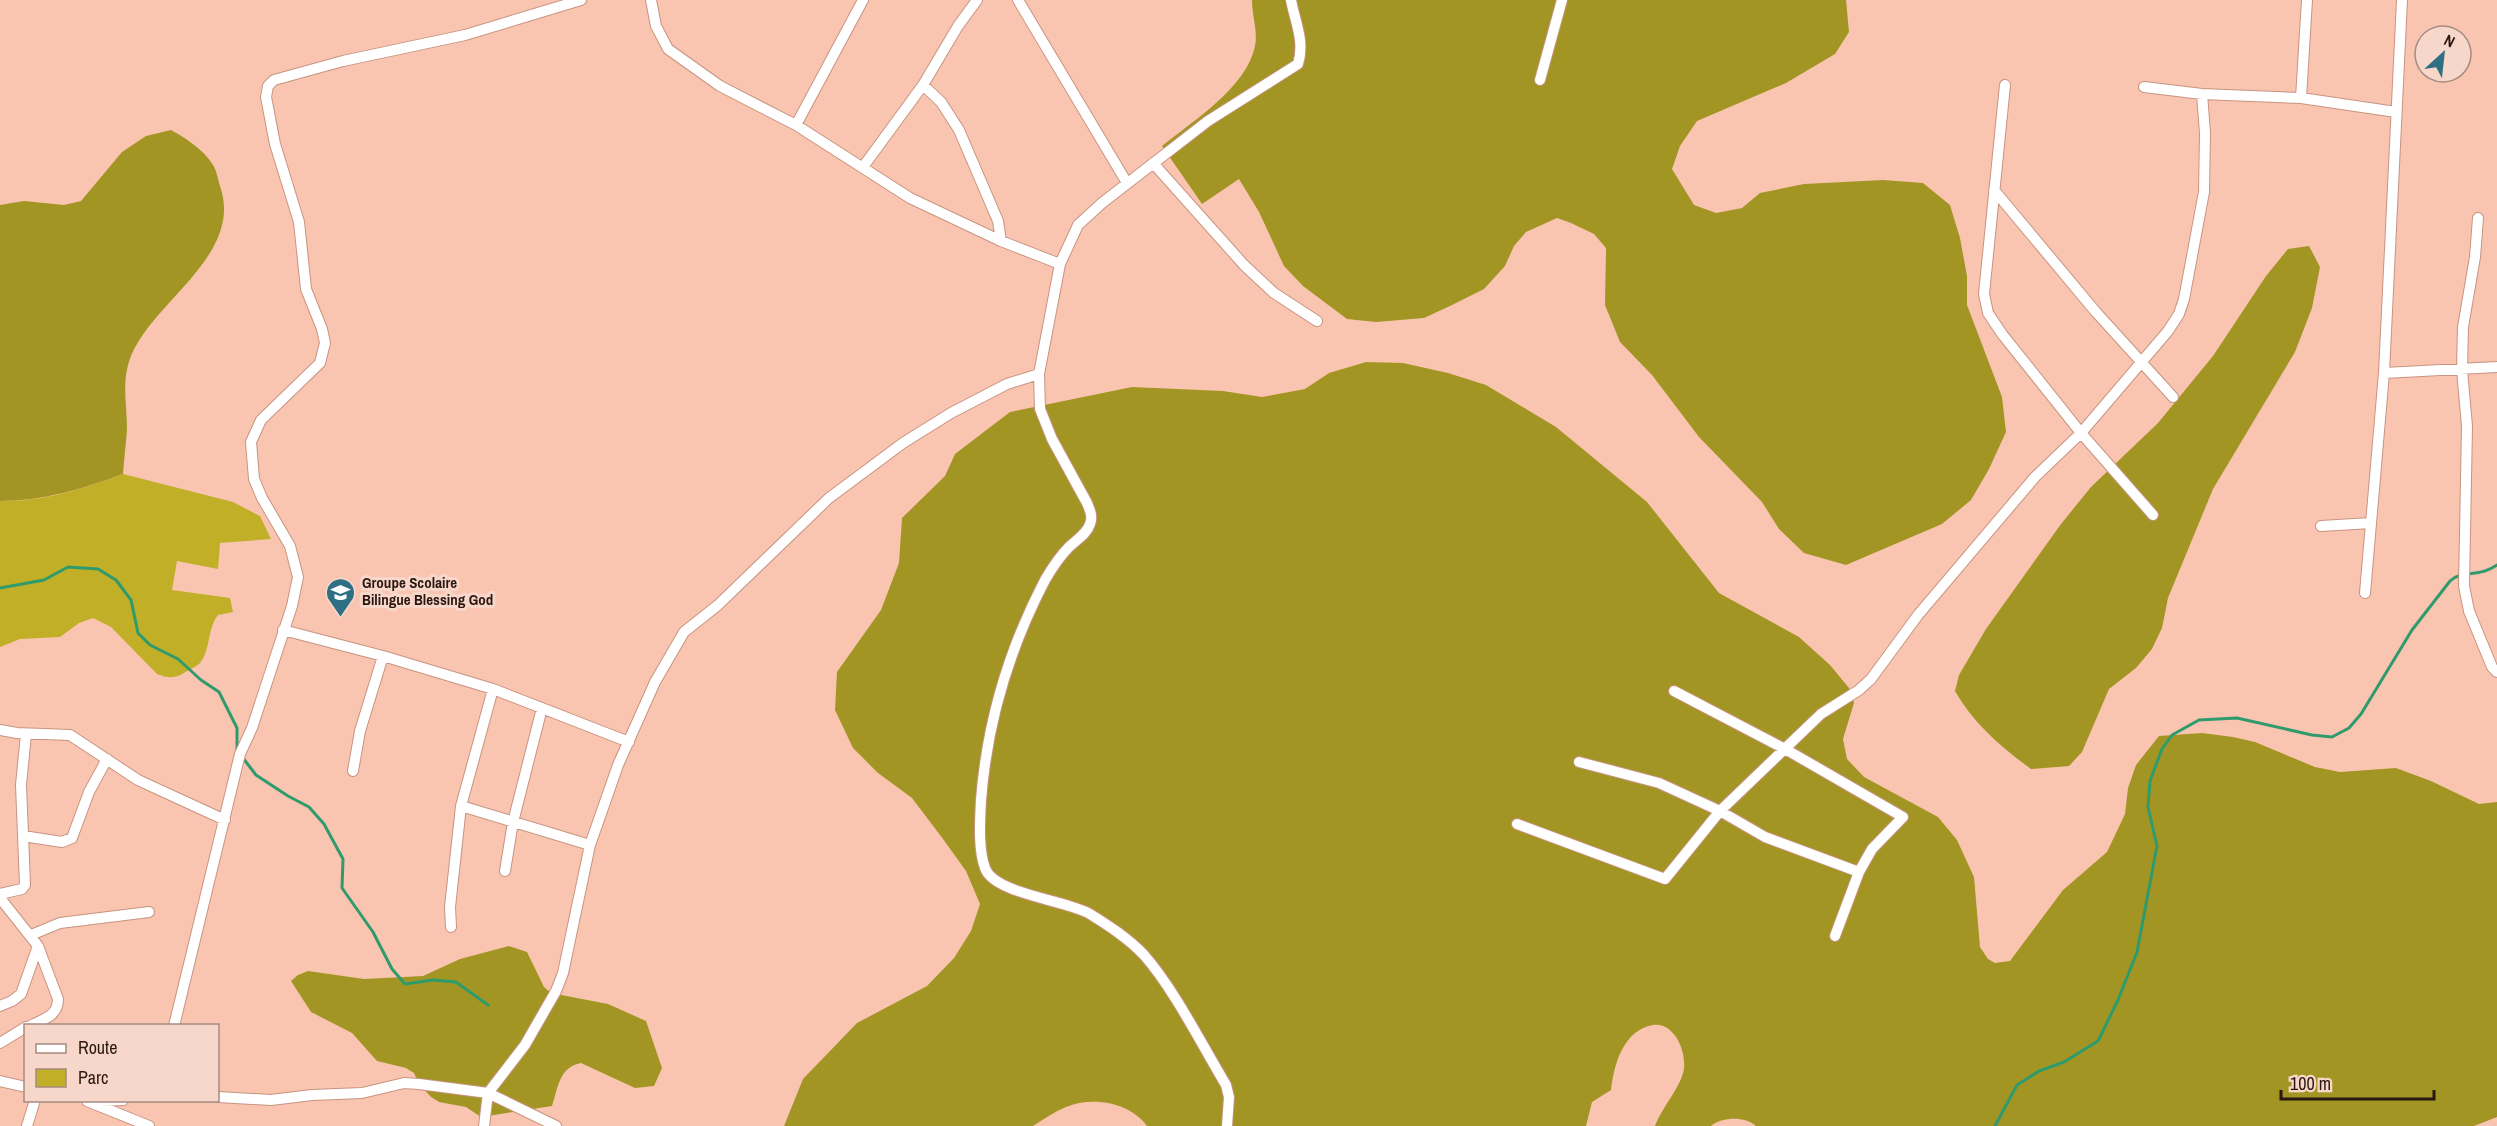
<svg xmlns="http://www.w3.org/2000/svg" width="2497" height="1126" viewBox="0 0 2497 1126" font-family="'Archivo Narrow',sans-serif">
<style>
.green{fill:#c0af27}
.forest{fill:#a39523}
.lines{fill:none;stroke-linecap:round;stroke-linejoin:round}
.stream{stroke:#2f9b6d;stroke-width:3}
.minor-casing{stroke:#c79481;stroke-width:12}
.minor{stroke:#fff;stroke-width:10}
.labels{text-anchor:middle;stroke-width:6;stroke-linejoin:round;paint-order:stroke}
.poi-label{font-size:15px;font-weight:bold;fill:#2a1710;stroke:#f8d7cb;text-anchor:start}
</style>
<rect width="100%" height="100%" fill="#fac5b0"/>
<path class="green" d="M 123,474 L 233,502 L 260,516 L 271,539 L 220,543 L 218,569 L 177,561 L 172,590 L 230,598 L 233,612 L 218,615 C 207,629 211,649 200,663 C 196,667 188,670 184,673 C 174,679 167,678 157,674 L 111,627 L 93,618 L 79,623 L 60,637 L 20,639 L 0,647 L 0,501 C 43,502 82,489 123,474 Z"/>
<path class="forest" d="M 1252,0 L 1846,0 L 1849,32 L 1835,54 L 1786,83 L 1697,121 L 1680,146 L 1672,169 L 1694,205 L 1716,213 L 1742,208 L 1760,193 L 1804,184 L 1883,180 L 1923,183 L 1950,205 L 1960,238 L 1967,276 L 1967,305 L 2002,397 L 2006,432 L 1989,469 L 1971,500 L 1942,524 L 1846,565 L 1804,553 L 1779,529 L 1762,502 L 1699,437 L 1652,375 L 1620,342 L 1605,305 L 1606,248 L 1594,234 L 1571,223 L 1557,218 L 1526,232 L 1514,246 L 1505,266 L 1484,289 L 1450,306 L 1424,318 L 1376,322 L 1347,319 L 1303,286 L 1284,266 L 1259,212 L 1239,179 L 1202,204 L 1162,146 C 1193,121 1247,87 1255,46 C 1258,32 1252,15 1252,0 Z
M 171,130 C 186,138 204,150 213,165 C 217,171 218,180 220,186 C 244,255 154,300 131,356 C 121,381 127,404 127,429 C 126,444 124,459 123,474 C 82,489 43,501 0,501 L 0,205 L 24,201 L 64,205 L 81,201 L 122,152 L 146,136 Z
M 2309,246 L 2320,267 L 2312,308 L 2295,352 L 2213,489 L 2168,598 L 2162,628 L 2152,649 L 2136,668 L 2109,689 L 2082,752 L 2069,766 L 2031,769 C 2001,747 1973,723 1955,691 L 1959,675 L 1986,629 L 2061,524 L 2091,487 L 2158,423 L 2213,356 L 2266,276 L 2288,249 Z
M 1366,362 L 1403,363 L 1448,373 L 1486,385 L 1556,427 L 1647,502 L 1719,593 L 1799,637 L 1830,665 L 1849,688 L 1854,703 L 1843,739 L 1847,759 L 1864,777 L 1938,817 L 1957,840 L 1974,877 L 1980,947 L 1988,959 L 1995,963 L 2010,961 L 2063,890 L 2107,852 L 2125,814 L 2128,788 L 2136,765 L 2159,736 L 2202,733 L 2233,737 L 2255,742 L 2315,767 L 2340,772 L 2396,768 L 2431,781 L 2479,804 L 2497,802 L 2497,1117 L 2474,1126 L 1756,1126 C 1745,1116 1722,1117 1711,1126 L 1655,1126 C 1662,1107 1682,1086 1684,1068 C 1685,1058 1682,1046 1676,1037 C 1670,1029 1664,1024 1653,1025 C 1623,1030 1614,1065 1611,1090 L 1592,1102 L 1586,1126 L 1147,1126 C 1130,1102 1092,1096 1066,1107 C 1054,1112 1044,1119 1033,1126 L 784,1126 L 803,1079 L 857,1023 L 927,986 L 954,958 L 971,931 L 980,904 L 966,871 L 943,839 L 912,798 L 878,773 L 853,748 L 835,710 L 837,672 L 881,610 L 899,563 L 902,518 L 945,476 L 955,454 L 1010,412 L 1132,387 L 1223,391 L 1262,397 L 1305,389 L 1329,373 Z
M 509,946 L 527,952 L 544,987 L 551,993 L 608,1004 L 646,1021 L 662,1068 L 654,1086 L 635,1088 L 581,1063 C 559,1067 558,1088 552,1106 L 481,1117 L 466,1107 L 439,1102 L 431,1097 L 419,1084 L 414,1073 L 406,1068 L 377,1061 L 352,1033 L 311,1012 L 291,981 L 298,975 L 308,971 L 364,979 L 423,976 L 460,959 Z"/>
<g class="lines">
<path class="stream" d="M 0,588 L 44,580 L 68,567 L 98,569 L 116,580 L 131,600 L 138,633 L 150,645 L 178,659 L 201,680 L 219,692 L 237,728 L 237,750
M 243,758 L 256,775 L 288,796 L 309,807 L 324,824 L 343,859 L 342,888 L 373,932 L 392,969 L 405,984 L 433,980 L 456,982 L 488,1005
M 1995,1126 L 2017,1085 L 2039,1071 L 2064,1062 L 2098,1041 L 2118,1000 L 2137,952 L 2157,846 L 2148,807 L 2150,781 L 2162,749 L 2172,735 L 2199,720 L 2237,718 L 2312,735 L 2332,737 L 2349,728 L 2361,714 L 2412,630 L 2450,581 C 2463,569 2479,578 2497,565"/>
<defs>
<path id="minor" d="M 651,0 L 656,26 L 668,49 L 720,86 L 796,125 L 910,198 L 1001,241 L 1060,264 L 1078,225 L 1102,203 L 1208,121 L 1298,64 C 1305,41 1295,22 1291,0
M 1018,0 L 1127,183
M 1540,80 L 1562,0
M 923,85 L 941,102 L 959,130 L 998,221 L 1001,241
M 2005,85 L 1984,294 L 1988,313 L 2002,334 L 2081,433 L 2153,515
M 2144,87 L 2202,94 L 2301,98 L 2396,112
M 2301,98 L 2307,0
M 796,125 L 863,0
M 1153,163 L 1244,265 L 1274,293 L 1317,321
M 863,167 L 923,85 L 958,26 L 977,0
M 1994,190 L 2095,311 L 2173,397
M 2478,218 L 2475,257 L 2463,327 L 2462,370 L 2467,426 L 2464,586 L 2469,611 L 2492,667 L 2497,672
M 1060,264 L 1039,374 L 1040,409 L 1052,439 L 1087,503 C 1090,510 1093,517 1090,524 C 1087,534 1076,540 1069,547 C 1059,557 1052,568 1045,580 C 1009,649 987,723 981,800 C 980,820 978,849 985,868 C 994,894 1066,900 1090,914 C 1109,926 1128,938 1144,955 C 1174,989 1202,1045 1226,1085 L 1229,1097 L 1227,1126
M 2384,373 L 2497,367
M 2321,526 L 2371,523
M 2365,593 L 2384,373 L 2402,0
M 283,630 L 383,656 L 493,689 L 629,742
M 1674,691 L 1785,749 L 1903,817 L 1872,849 L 1859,872 L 1835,936
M 0,730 L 17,733 L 70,735 L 138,780 L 225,820
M 1579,762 L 1659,783 L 1720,811 L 1765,837 L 1859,872
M 353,771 L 360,731 L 383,656
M 461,806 L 590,845
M 1517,824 L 1665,879 L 1720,811 L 1821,714 L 1859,690 L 1871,679 L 1918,615 L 2035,477 L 2081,433 L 2168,331 L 2179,314 L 2184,299 L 2204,192 L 2205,133 L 2202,94
M 23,836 L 62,842 L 72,838 L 89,792 L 107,759
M 505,871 L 513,822 L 542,708
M 0,894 L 22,889 L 25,885 L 21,785 L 26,734
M 0,898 L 38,946 L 21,994 L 12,1001 L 0,1006
M 451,927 L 450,907 L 461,806 L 493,689
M 31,935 L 60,923 L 149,912
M 30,1026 C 44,1019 58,1016 58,999 L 38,946
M 174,1026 L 240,754 L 252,728 L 292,606 L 298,577 L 290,546 L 262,498 L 254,479 L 251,442 L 261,420 L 320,363 L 325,343 L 322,329 L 306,289 L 299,222 L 275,144 L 266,97 L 268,86 L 274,80 L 343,61 L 465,35 L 581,0
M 0,1043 L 26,1027
M 0,1081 L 26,1087
M 218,1097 L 271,1100 L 312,1095 L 362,1093 L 404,1083 L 419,1084 L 488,1093 L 556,1126
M 87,1101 L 149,1126
M 96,1101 L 123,1100
M 27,1126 L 35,1100
M 484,1126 L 488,1093 L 525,1045 L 556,991 L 563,973 L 590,845 L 618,765 L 655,682 L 684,632 L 718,605 L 829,498 L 903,443 L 951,413 L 1007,384 L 1039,374"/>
</defs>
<use href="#minor" class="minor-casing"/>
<use href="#minor" class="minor"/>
</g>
<defs>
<symbol id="school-pin" viewBox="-11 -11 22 30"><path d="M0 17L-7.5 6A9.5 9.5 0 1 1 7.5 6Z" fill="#2f6f83" stroke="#f8d7cb"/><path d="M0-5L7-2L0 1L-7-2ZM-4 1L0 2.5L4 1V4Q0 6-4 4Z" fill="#fff"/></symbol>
</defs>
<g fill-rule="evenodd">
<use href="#school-pin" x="324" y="576" width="33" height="45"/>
</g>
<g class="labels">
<g class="poi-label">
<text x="362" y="588">Groupe Scolaire<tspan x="362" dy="17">Bilingue Blessing God</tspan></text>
</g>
</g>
<rect x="24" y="1024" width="195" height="78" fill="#f8d7cb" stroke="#a68a80" stroke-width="1.5"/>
<rect x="36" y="1044" width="30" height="9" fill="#ffffff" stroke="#a68a80" stroke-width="1.5"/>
<text x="78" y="1054" font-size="18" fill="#2a1710">Route</text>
<rect x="36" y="1069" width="30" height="18" fill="#c0af27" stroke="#a68a80" stroke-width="1.5"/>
<text x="78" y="1084" font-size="18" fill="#2a1710">Parc</text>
<g transform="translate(2443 54) rotate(27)"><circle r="28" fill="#f8d7cb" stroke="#a68a80" stroke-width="1.5"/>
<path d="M0-4.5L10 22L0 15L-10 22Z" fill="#2f6f83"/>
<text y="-9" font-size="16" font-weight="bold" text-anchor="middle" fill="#2a1710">N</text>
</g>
<path d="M2281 1090v9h153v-9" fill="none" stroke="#2a1710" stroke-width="3"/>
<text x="2290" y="1090" font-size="18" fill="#2a1710" stroke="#f8d7cb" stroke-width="4.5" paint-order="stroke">100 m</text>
</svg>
